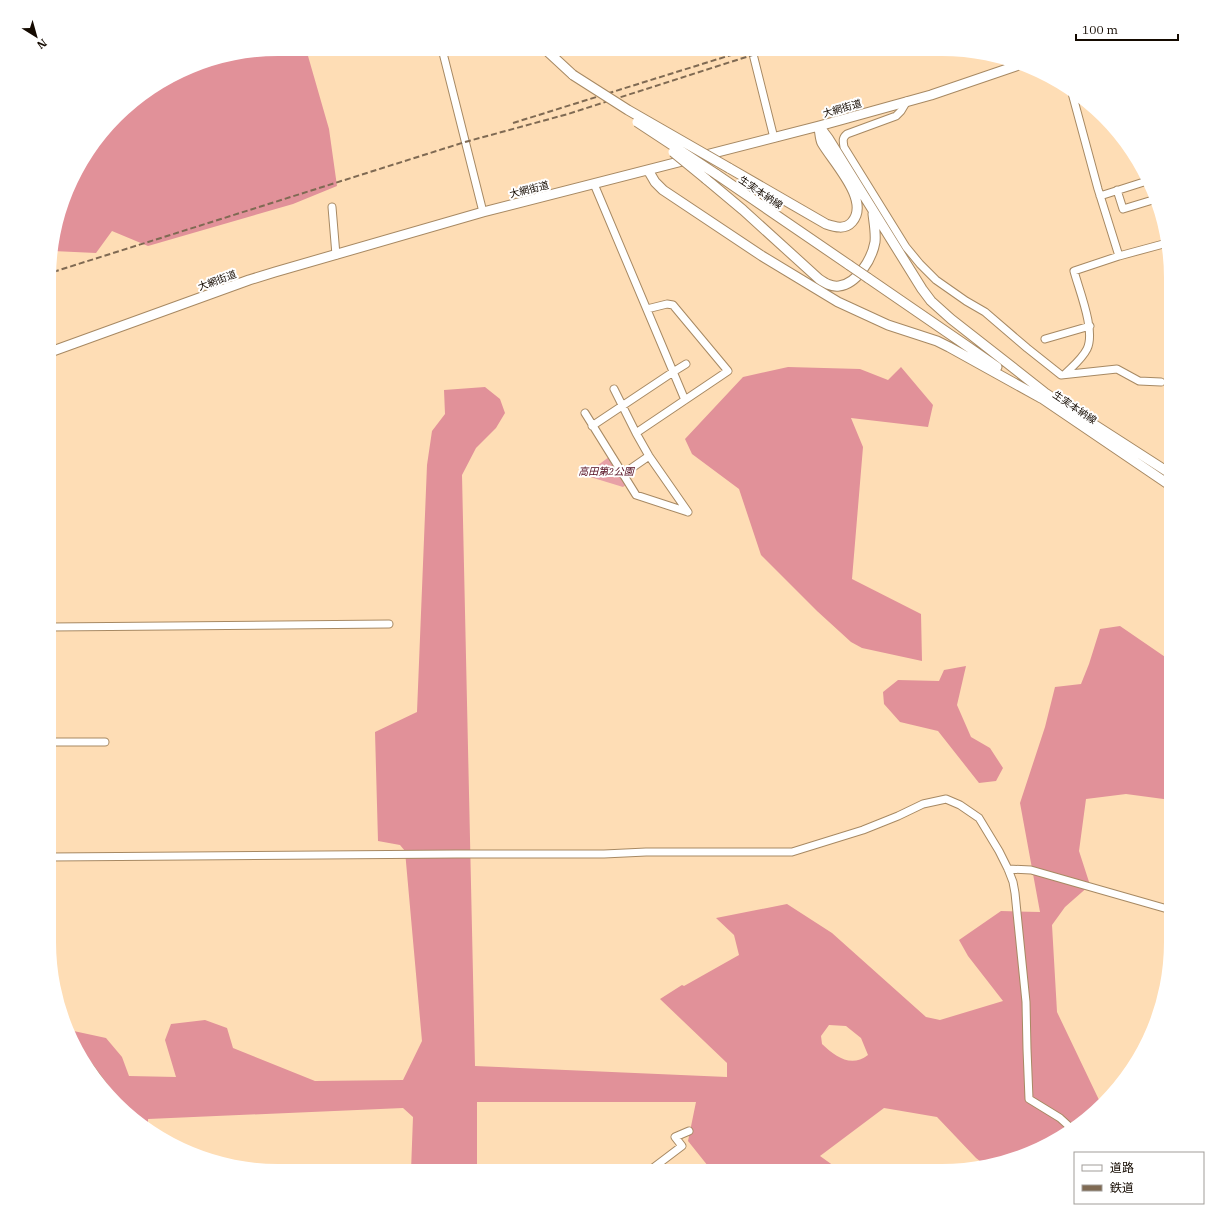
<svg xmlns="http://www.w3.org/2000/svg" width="1220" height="1220" viewBox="0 0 1220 1220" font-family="'IBM Plex Serif','Noto Sans JP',serif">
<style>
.green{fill:#e7a0a6}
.forest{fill:#e19199;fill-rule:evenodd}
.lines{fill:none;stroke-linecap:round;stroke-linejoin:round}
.minor-casing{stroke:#a78963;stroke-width:9}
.major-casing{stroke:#a78963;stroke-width:11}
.minor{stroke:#fff;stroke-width:7}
.major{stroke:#fff;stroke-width:9}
.rail{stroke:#7f6a53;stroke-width:2;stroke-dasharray:6 3;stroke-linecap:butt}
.major-bridge-casing{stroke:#a78963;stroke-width:11;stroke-linecap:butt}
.major-bridge{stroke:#fff;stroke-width:9}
.labels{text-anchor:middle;stroke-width:4;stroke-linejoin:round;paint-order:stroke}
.street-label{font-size:10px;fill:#140a00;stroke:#fff}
.park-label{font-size:10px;font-style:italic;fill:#50071a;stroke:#fff}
</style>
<rect width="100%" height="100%" fill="#feddb5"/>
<path class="green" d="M 609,457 L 627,484 L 623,487 L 587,476 L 590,471 Z"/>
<path class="forest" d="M 278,49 L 306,49 L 329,129 L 337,186 L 293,204 L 148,246 L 112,231 L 96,253 L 53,251 L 53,233 L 80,163 L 127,106 L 204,61 Z
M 788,367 L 860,369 L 888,380 L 901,367 L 933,405 L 928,427 L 851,418 L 863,447 L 852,579 L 921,614 L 922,661 L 862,648 L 851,642 L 817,611 L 761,555 L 739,489 L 692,454 L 685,439 L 743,377 Z
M 485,387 L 500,399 L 505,413 L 496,428 L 476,448 L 462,475 L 475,1066 L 727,1077 L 727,1063 L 660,999 L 682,985 L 684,986 L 739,955 L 734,935 L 716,918 L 787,904 L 832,933 L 926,1017 L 940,1020 L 1003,1001 L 968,956 L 959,940 L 1001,911 L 1040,912 L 1020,803 L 1045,727 L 1055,687 L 1081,684 L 1089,664 L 1100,629 L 1120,626 L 1171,661 L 1171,800 L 1126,794 L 1086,799 L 1079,851 L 1090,885 L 1065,907 L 1052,925 L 1057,1012 L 1100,1102 L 1081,1124 L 1016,1159 L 985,1165 L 976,1158 L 937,1117 L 884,1108 L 820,1156 L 841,1171 L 712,1171 L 688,1141 L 696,1102 L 477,1102 L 477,1171 L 411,1171 L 413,1117 L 403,1108 L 148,1119 L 148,1127 L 96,1081 L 69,1030 L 106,1038 L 122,1057 L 129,1076 L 176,1077 L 165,1040 L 171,1024 L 205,1020 L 227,1028 L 233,1048 L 315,1081 L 403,1080 L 422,1041 L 405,851 L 400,845 L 378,841 L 375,732 L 417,712 L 427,465 L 432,431 L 445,414 L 444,390 ZM 829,1025 L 846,1026 L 861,1038 L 868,1055 C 851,1068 836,1057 822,1044 L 821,1036 Z
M 966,666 L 957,705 L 971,737 L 990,748 L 1003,768 L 996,781 L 979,783 L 938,731 L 900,722 L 884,704 L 883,692 L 898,680 L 939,681 L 944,670 Z"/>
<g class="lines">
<defs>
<path id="minor" d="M 442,49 L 483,212
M 752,50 L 774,138
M 1072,93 L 1098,189 L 1119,256
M 907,101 L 901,111 L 896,116 L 847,134 C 842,138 843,141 844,147 L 906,247 L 920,264 L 936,280 L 966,301 L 985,312 L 1027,348 L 1061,375 L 1117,369 L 1139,381 L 1161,382
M 594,184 L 685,400
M 1117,190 L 1123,209 L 1156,199
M 1100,196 L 1147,181
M 332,207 L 336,255
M 1045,339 L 1090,326
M 1065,374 C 1073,366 1082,359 1087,349 C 1096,331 1079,290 1074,271 L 1119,256 L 1167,243
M 614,389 L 636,433 L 649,456 L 688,512
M 585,413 L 636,495 L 688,512
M 592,426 L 673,372 L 686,364
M 636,433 L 728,371 L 673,305 L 667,304 L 647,309
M 623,474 L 649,456
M 51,627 L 389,624
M 51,742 L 105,742
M 50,857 L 456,854 L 604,854 L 646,852 L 792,852 L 863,830 L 898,816 L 923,804 L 946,799 L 960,805 L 979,818 L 999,851 L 1008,869 L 1013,882 L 1015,893 L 1026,1002 L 1027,1049 L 1029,1099 L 1060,1118 L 1072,1129
M 1008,869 L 1031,870 L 1171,910
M 87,1064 L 106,1090
M 649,1171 L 682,1146 L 675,1137 L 689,1131"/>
<path id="major" d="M 546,50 L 573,75
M 819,126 L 828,138 L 922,289 L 931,301 L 951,319 L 1044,392
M 729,168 L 826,224 C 835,227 845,230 852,222 C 871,201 833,162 822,143 C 820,139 820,133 819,128
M 648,170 L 655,182 L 663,190 L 762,256 L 838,302 L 888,325 L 937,341 L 949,347 L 1041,398
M 716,174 L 849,265
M 706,179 L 743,210 L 819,279 C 825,283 831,287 839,286 C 857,284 872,259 875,242 C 876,233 874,223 873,214
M 868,278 L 967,346 L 997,367
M 53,351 L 249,280 L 275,272 L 483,212 L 819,126 L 931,95 L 1016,66
M 1039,389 L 1171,474
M 1037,395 L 1171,486"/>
</defs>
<use href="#minor" class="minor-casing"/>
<use href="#major" class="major-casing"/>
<use href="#minor" class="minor"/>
<use href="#major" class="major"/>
<path class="rail" d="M 513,123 L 747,50
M 53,272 L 465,142 L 568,114 L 768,50"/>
<defs>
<path id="major-bridge" d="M 573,75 L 628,110 L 729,168
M 637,122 L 716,174
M 673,152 L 706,179
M 849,265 L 868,278"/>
</defs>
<use href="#major-bridge" class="major-bridge-casing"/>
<use href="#major-bridge" class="major-bridge"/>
</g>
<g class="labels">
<g class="street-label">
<text transform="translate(842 108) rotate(-16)" y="4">大網街道</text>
<text transform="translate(529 189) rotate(-14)" y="4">大網街道</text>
<text transform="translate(761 192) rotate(34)" y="4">生実本納線</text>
<text transform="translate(217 280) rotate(-20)" y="4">大網街道</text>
<text transform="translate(1075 407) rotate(34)" y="4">生実本納線</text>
</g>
<g class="park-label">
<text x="606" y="475">高田第2公園</text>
</g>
</g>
<path d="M0 0H1220V1220H0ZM278 56H942A222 222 0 0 1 1164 278V942A222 222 0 0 1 942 1164H278A222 222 0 0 1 56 942V278A222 222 0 0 1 278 56Z" fill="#fff" fill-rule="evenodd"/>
<rect x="1074" y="1152" width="130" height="52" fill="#ffffff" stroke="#a19d99"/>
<rect x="1082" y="1165" width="20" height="6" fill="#ffffff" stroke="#a19d99"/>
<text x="1110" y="1172" font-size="12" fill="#140a00">道路</text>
<rect x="1082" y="1185" width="20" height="6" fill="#7f6a53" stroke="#a19d99"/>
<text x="1110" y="1192" font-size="12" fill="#140a00">鉄道</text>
<g transform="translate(36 36) rotate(143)" stroke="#ffffff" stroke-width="3" paint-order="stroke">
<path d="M0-3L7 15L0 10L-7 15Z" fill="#140a00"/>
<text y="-6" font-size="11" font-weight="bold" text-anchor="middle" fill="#140a00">N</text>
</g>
<path d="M1076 34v6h102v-6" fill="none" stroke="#140a00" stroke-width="2"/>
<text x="1082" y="34" font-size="12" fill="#140a00" stroke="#ffffff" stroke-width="3" paint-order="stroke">100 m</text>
</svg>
